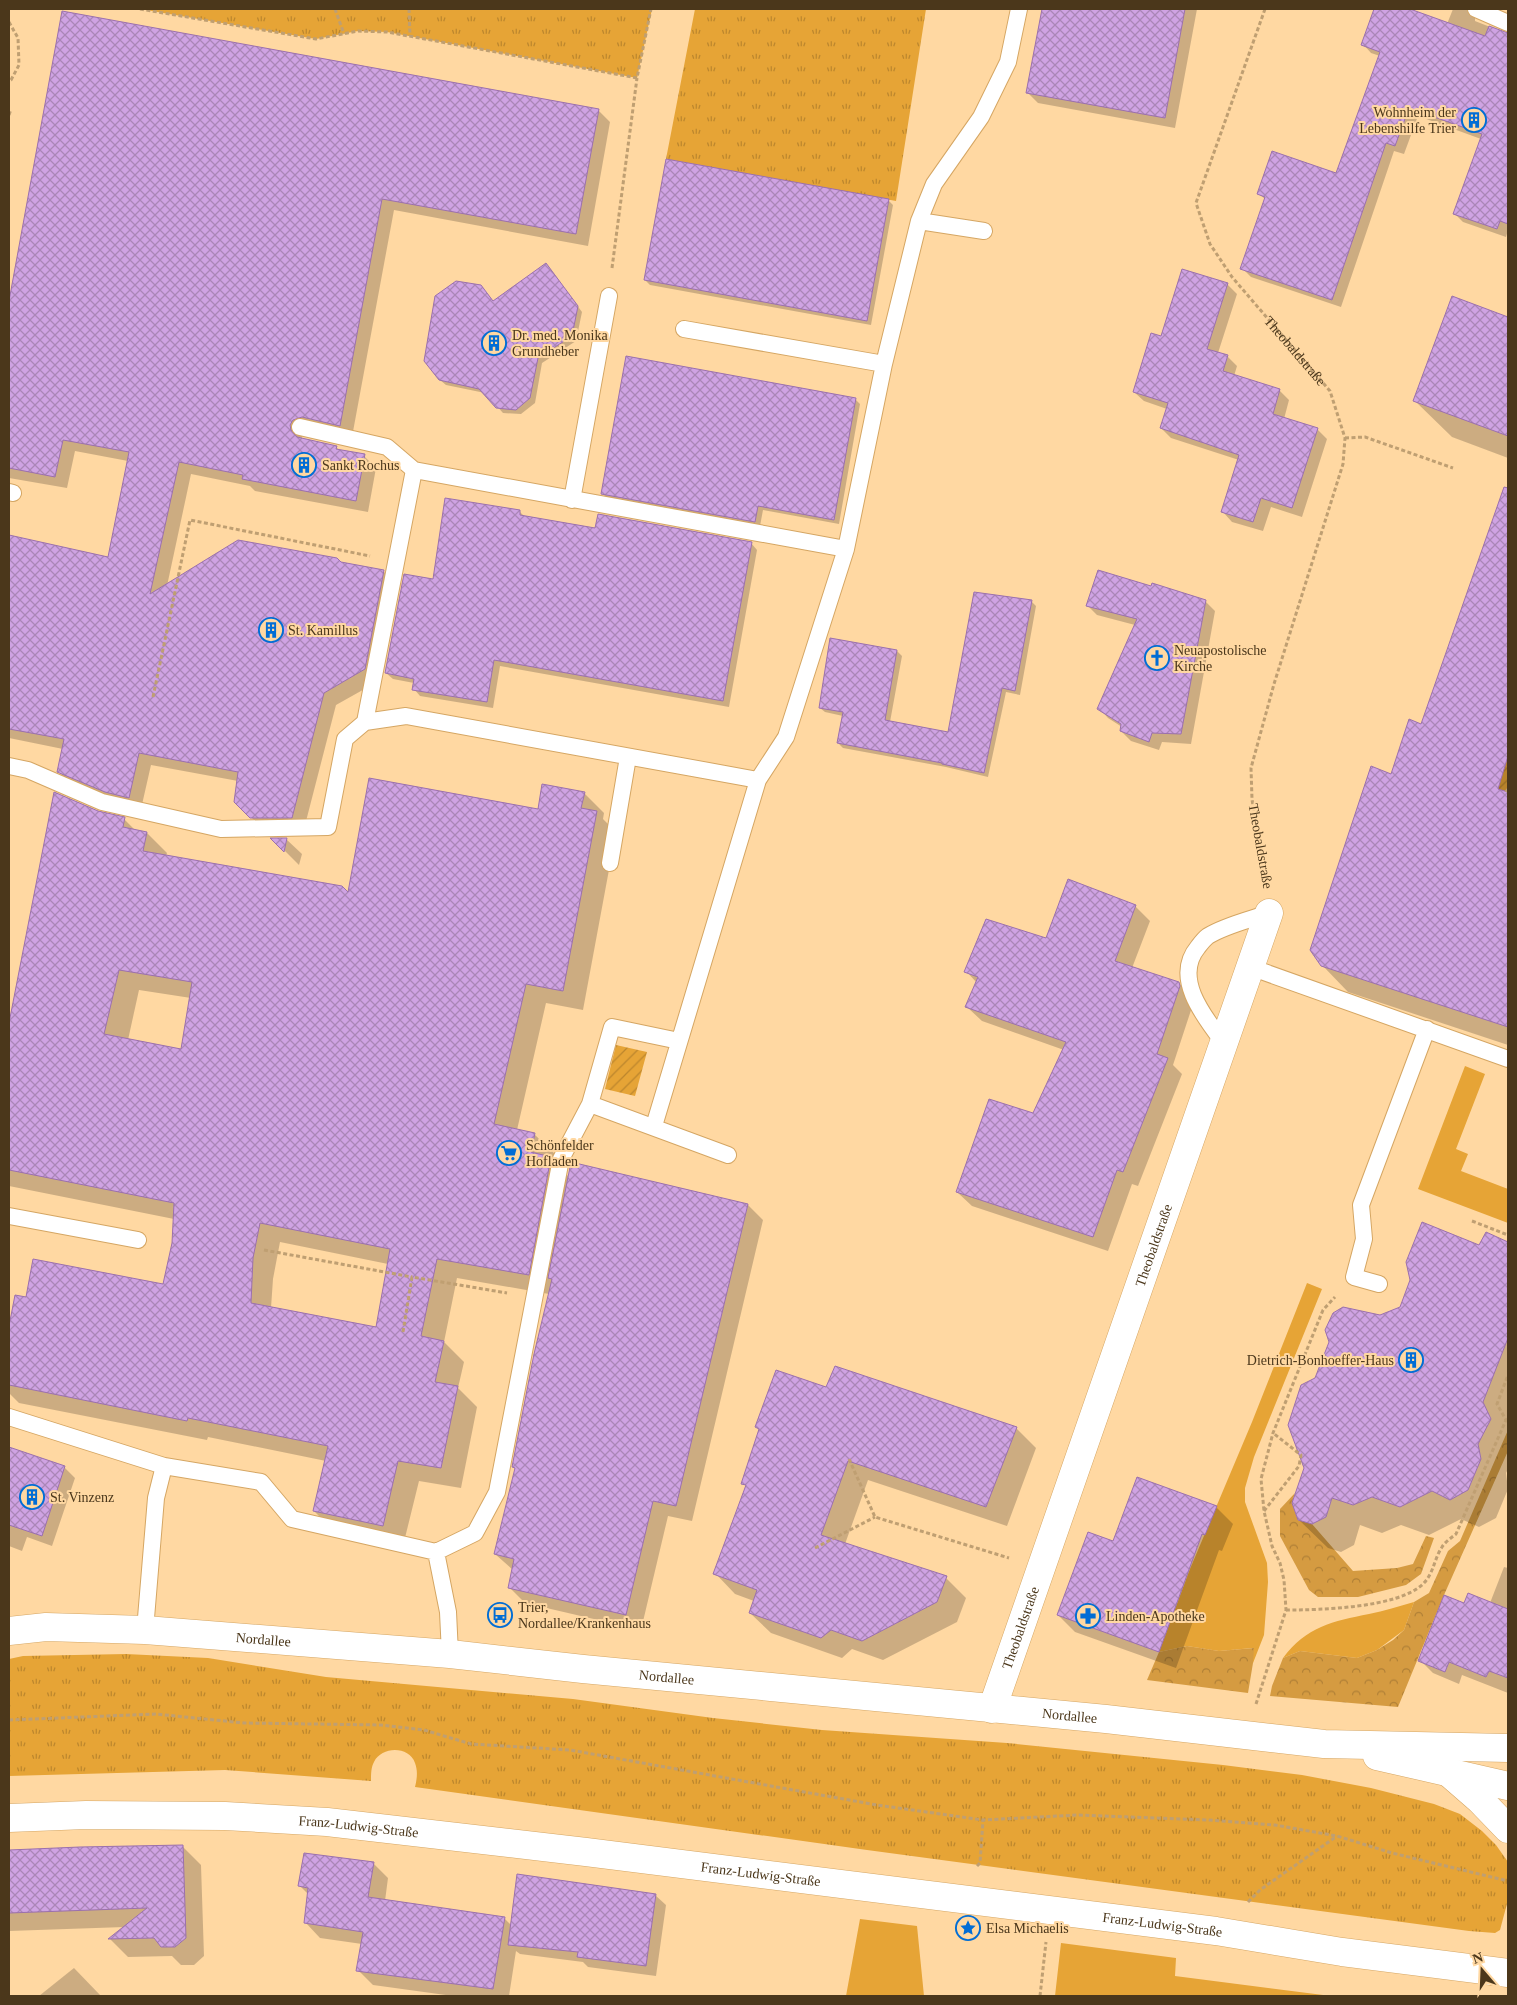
<svg xmlns="http://www.w3.org/2000/svg" width="1517" height="2005" viewBox="0 0 1517 2005" font-family="'Times New Roman',serif">
<style>
.grass{fill:#e6a436}
.forest{fill:url(#forest-crowns)}
.park{fill:url(#park-tufts)}
.garden{fill:url(#garden-furrows)}
.shadow{fill:#0003;fill-rule:evenodd}
.building{fill:url(#building-cross-hatch);stroke:#9b70ad;fill-rule:evenodd}
.lines{fill:none;stroke-linecap:round;stroke-linejoin:round}
.service-casing{stroke:#d5a663;stroke-width:18}
.minor-casing{stroke:#d5a663;stroke-width:29}
.secondary-casing{stroke:#d5a663;stroke-width:29}
.path{stroke:#bf9f72;stroke-width:3;stroke-dasharray:4 2.5;stroke-linecap:butt}
.service{stroke:#fff;stroke-width:16}
.minor{stroke:#fff;stroke-width:28}
.secondary{stroke:#fff;stroke-width:28}
.labels{text-anchor:middle;stroke-width:4;stroke-linejoin:round;paint-order:stroke}
.poi-label{font-size:14px;fill:#4b371b;stroke:#ffd8a2;text-anchor:start}
.street-label{font-size:14px;fill:#4b371b;stroke:#ffd8a2}
</style>
<defs>
<pattern id="forest-crowns" width="20" height="18" patternUnits="userSpaceOnUse" patternTransform="scale(1.25)"><rect width="20" height="18" fill="#d59b41"/><path d="M2 6a3 3 0 1 1 6 0M12 15a3 3 0 1 1 6 0" fill="none" stroke="#af7f36"/></pattern>
<pattern id="park-tufts" width="24" height="20" patternUnits="userSpaceOnUse" patternTransform="scale(1.25)"><rect width="24" height="20" fill="#e6a436"/><path d="M3 7l-1-3M5 7V3M7 7l1-3M15 17l-1-3M17 17v-4M19 17l1-3" fill="none" stroke="#bc862d"/></pattern>
<pattern id="garden-furrows" width="10" height="10" patternUnits="userSpaceOnUse" patternTransform="scale(1.25)"><rect width="10" height="10" fill="#e6a436"/><path d="M-1 1l2-2M0 10L10 0M9 11l2-2" fill="none" stroke="#bc862d"/></pattern>
<pattern id="building-cross-hatch" width="8" height="8" patternUnits="userSpaceOnUse" patternTransform="scale(1.25)"><rect width="8" height="8" fill="#cfa3e3"/><path d="M0 0l8 8M0 8l8-8" fill="none" stroke="#aa86b7"/></pattern>
</defs>
<rect width="100%" height="100%" fill="#ffd8a2"/>
<path class="grass" d="M 1465,1066 L 1485,1074 L 1456,1149 L 1468,1154 L 1461,1171 L 1508,1189 L 1508,1223 L 1418,1189 Z
M 1307,1283 L 1322,1289 L 1254,1457 L 1245,1488 L 1245,1502 L 1267,1563 L 1268,1582 L 1264,1635 L 1253,1663 L 1253,1648 L 1219,1651 L 1187,1646 L 1159,1652 L 1190,1569 L 1252,1422 Z
M 1414,1602 L 1404,1630 L 1377,1650 L 1357,1658 L 1300,1651 L 1283,1658 C 1306,1627 1333,1621 1369,1614 C 1384,1611 1399,1606 1414,1602 Z
M 860,1919 L 917,1926 L 924,1996 L 846,1996 Z
M 1061,1943 L 1176,1958 L 1175,1976 L 1331,1996 L 1055,1996 Z"/>
<path class="forest" d="M 1508,1430 L 1508,1451 L 1444,1595 L 1398,1707 L 1270,1696 L 1272,1686 L 1283,1658 L 1300,1651 L 1357,1658 L 1377,1650 L 1393,1640 L 1404,1630 L 1414,1602 L 1429,1593 L 1448,1551 L 1460,1541 Z
M 1295,1493 L 1292,1503 L 1298,1520 L 1312,1524 L 1353,1571 L 1397,1568 L 1413,1564 L 1426,1536 L 1434,1538 L 1421,1574 L 1406,1585 L 1358,1597 L 1318,1597 L 1309,1590 L 1280,1536 L 1280,1509 Z
M 1187,1646 L 1219,1651 L 1254,1648 L 1253,1663 L 1248,1693 L 1147,1680 L 1159,1652 Z"/>
<path class="park" d="M 140,9 L 652,9 L 637,78 L 387,32 L 358,31 L 316,39 Z
M 695,9 L 926,9 L 896,201 L 666,159 Z
M 126,1654 L 208,1658 L 326,1677 L 573,1699 L 713,1718 L 822,1730 L 1007,1743 L 1223,1765 L 1302,1775 L 1371,1788 L 1434,1804 L 1460,1814 L 1482,1831 L 1496,1845 L 1508,1862 L 1508,1900 L 1500,1930 L 1495,1933 L 1469,1931 L 867,1850 L 415,1787 C 417,1779 418,1771 415,1763 C 409,1746 382,1746 374,1762 C 371,1767 371,1775 371,1781 L 225,1770 L 9,1776 L 9,1659 L 23,1656 Z"/>
<path class="garden" d="M 1508,756 L 1508,792 L 1498,789 Z
M 616,1045 L 647,1052 L 635,1096 L 605,1089 Z"/>
<path class="shadow" d="M 1043,9 L 1197,9 L 1175,128 L 1038,103 L 1028,93 Z
M 1376,9 L 1394,9 L 1402,11 L 1403,9 L 1406,9 L 1447,24 L 1453,9 L 1482,9 L 1475,13 L 1475,21 L 1508,34 L 1508,230 L 1506,237 L 1463,222 L 1454,213 L 1481,139 L 1418,116 L 1404,154 L 1394,151 L 1341,307 L 1251,277 L 1242,268 L 1266,200 L 1259,194 L 1337,175 L 1380,56 L 1371,53 L 1363,44 Z
M 63,13 L 598,110 L 610,122 L 588,246 L 394,210 L 352,437 L 305,432 L 301,439 L 336,447 L 340,451 L 364,456 L 376,468 L 368,512 L 255,491 L 250,486 L 191,474 L 167,586 L 341,564 L 384,572 L 396,584 L 377,682 L 336,705 L 304,829 L 264,830 L 235,801 L 238,781 L 151,765 L 141,809 L 71,784 L 58,771 L 63,749 L 9,738 L 9,537 L 109,559 L 128,461 L 75,451 L 67,488 L 9,478 L 9,308 Z
M 888,200 L 893,205 L 871,325 L 650,285 L 645,280 Z
M 550,269 L 582,312 L 576,341 L 542,363 L 535,403 L 521,414 L 503,413 L 485,393 L 446,385 L 440,380 L 481,286 L 494,302 Z
M 1227,284 L 1237,294 L 1218,353 L 1227,356 L 1237,366 L 1234,376 L 1279,390 L 1289,400 L 1284,419 L 1317,429 L 1327,439 L 1302,517 L 1271,507 L 1263,531 L 1232,522 L 1223,512 L 1239,460 L 1171,438 L 1161,428 L 1167,409 L 1144,401 L 1134,392 L 1162,338 Z
M 1453,298 L 1508,318 L 1508,458 L 1452,437 L 1415,401 Z
M 855,399 L 860,404 L 839,524 L 763,510 L 760,526 L 608,499 L 603,494 Z
M 1497,510 L 1508,514 L 1508,1045 L 1348,992 L 1322,965 L 1392,775 L 1422,726 Z
M 520,512 L 525,517 L 596,530 L 751,543 L 757,550 L 729,707 L 500,666 L 493,708 L 420,696 L 414,689 L 414,683 L 393,679 L 386,673 L 434,581 Z
M 1152,588 L 1205,601 L 1215,611 L 1191,744 L 1162,742 L 1159,750 L 1131,741 L 1121,731 L 1122,727 L 1108,718 L 1099,708 L 1135,625 L 1097,615 L 1088,606 Z
M 1031,601 L 1036,606 L 1020,695 L 1006,692 L 988,777 L 946,767 L 843,748 L 838,743 L 843,716 L 825,712 L 820,708 L 897,651 L 902,656 L 890,722 L 949,733 Z
M 584,793 L 604,813 L 603,819 L 616,832 L 583,1010 L 546,1003 L 517,1130 L 534,1134 L 555,1154 L 553,1161 L 569,1177 L 748,1205 L 763,1220 L 692,1521 L 668,1516 L 641,1630 L 525,1603 L 509,1587 L 513,1570 L 495,1554 L 516,1469 L 513,1467 L 549,1294 L 457,1278 L 444,1342 L 464,1362 L 458,1388 L 477,1407 L 461,1488 L 419,1481 L 403,1546 L 334,1531 L 314,1511 L 326,1461 L 208,1437 L 207,1440 L 19,1403 L 9,1393 L 9,1332 L 16,1296 L 27,1298 L 164,1285 L 173,1243 L 174,1219 L 9,1186 L 9,1030 L 55,794 L 98,812 L 124,819 L 136,831 L 147,833 L 167,853 L 166,856 L 349,895 L 539,810 ZM 139,990 L 191,998 L 182,1051 L 128,1040 ZM 280,1242 L 388,1264 L 377,1329 L 271,1308 L 273,1279 Z
M 273,839 L 286,839 L 302,854 L 299,865 Z
M 1135,906 L 1150,921 L 1132,968 L 1179,983 L 1194,998 L 1194,1001 L 1173,1065 L 1182,1074 L 1138,1186 L 1132,1184 L 1108,1251 L 972,1206 L 957,1192 L 1034,1114 L 1064,1050 L 982,1021 L 967,1007 L 977,983 L 966,971 Z
M 1486,1233 L 1508,1243 L 1508,1469 L 1506,1473 L 1508,1489 L 1496,1518 L 1479,1527 L 1461,1519 L 1429,1535 L 1401,1525 L 1382,1533 L 1360,1525 L 1354,1545 L 1341,1552 L 1328,1548 L 1299,1520 L 1316,1379 L 1380,1317 L 1401,1308 L 1479,1247 Z
M 827,1389 L 1016,1428 L 1036,1448 L 1007,1526 L 868,1480 L 845,1544 L 946,1578 L 966,1598 L 957,1622 L 883,1660 L 852,1649 L 842,1658 L 771,1633 L 750,1613 L 754,1601 L 735,1594 L 715,1573 L 747,1487 L 743,1483 L 760,1430 L 757,1427 Z
M 9,1449 L 64,1467 L 75,1478 L 52,1546 L 27,1537 L 22,1551 L 9,1546 Z
M 1216,1507 L 1233,1524 L 1222,1551 L 1219,1550 L 1176,1668 L 1075,1632 L 1058,1615 L 1114,1543 Z
M 1504,1567 L 1508,1568 L 1508,1693 L 1462,1675 L 1459,1684 L 1433,1673 L 1420,1660 L 1490,1603 Z
M 183,1847 L 201,1865 L 204,1956 L 194,1965 L 181,1965 L 172,1956 L 128,1957 L 110,1939 L 125,1927 L 9,1931 L 9,1852 L 80,1848 Z
M 373,1863 L 388,1878 L 385,1901 L 504,1918 L 512,1926 L 655,1895 L 666,1905 L 656,1976 L 588,1967 L 583,1962 L 520,1954 L 516,1951 L 509,1996 L 453,1996 L 373,1985 L 358,1970 L 362,1944 L 320,1938 L 305,1922 L 308,1894 L 300,1886 Z
M 74,1968 L 101,1996 L 39,1996 Z"/>
<path class="building" d="M 1042,9 L 1185,9 L 1165,118 L 1026,93 Z
M 1374,9 L 1410,9 L 1485,36 L 1489,26 L 1508,33 L 1508,224 L 1500,221 L 1497,229 L 1453,214 L 1482,134 L 1409,108 L 1395,146 L 1386,143 L 1332,300 L 1240,269 L 1265,197 L 1257,194 L 1272,151 L 1336,173 L 1380,52 L 1361,45 Z
M 62,11 L 599,109 L 576,234 L 382,199 L 340,426 L 302,417 L 293,420 L 290,425 L 291,430 L 297,437 L 337,446 L 336,449 L 365,454 L 356,501 L 242,479 L 243,475 L 179,462 L 150,594 L 238,540 L 337,558 L 341,562 L 384,570 L 365,669 L 324,693 L 292,818 L 250,818 L 234,802 L 238,772 L 139,753 L 129,798 L 105,792 L 57,772 L 64,739 L 9,729 L 9,535 L 108,557 L 129,452 L 63,440 L 55,477 L 9,468 L 9,301 Z
M 666,159 L 889,199 L 867,321 L 644,280 Z
M 546,263 L 578,306 L 572,336 L 538,358 L 530,398 L 516,410 L 496,408 L 479,389 L 439,380 L 424,361 L 435,296 L 456,281 L 481,285 L 493,301 Z
M 1182,269 L 1228,283 L 1207,349 L 1228,355 L 1223,371 L 1280,389 L 1273,414 L 1318,428 L 1292,508 L 1261,498 L 1253,522 L 1221,512 L 1239,455 L 1160,428 L 1168,403 L 1133,392 L 1151,333 L 1161,336 Z
M 1452,296 L 1508,317 L 1508,436 L 1413,401 Z
M 626,356 L 856,398 L 834,520 L 758,506 L 755,522 L 601,494 Z
M 1504,487 L 1508,488 L 1508,756 L 1498,789 L 1508,792 L 1508,1027 L 1321,966 L 1310,950 L 1371,766 L 1391,774 L 1409,719 L 1421,724 Z
M 445,498 L 520,510 L 520,515 L 595,528 L 598,514 L 752,542 L 723,701 L 494,660 L 487,702 L 412,690 L 414,679 L 385,673 L 404,574 L 433,579 Z
M 1098,570 L 1151,586 L 1152,583 L 1206,600 L 1181,734 L 1152,733 L 1149,742 L 1120,731 L 1121,724 L 1097,709 L 1137,619 L 1086,606 Z
M 974,592 L 1032,600 L 1015,691 L 1002,688 L 984,773 L 942,764 L 942,763 L 837,743 L 843,712 L 819,708 L 830,638 L 897,650 L 885,720 L 948,732 Z
M 369,778 L 538,809 L 542,784 L 585,792 L 581,808 L 597,811 L 563,991 L 526,984 L 494,1124 L 535,1133 L 531,1152 L 551,1157 L 529,1275 L 437,1259 L 421,1336 L 444,1341 L 435,1382 L 458,1386 L 441,1468 L 398,1461 L 383,1526 L 313,1511 L 328,1446 L 188,1418 L 187,1421 L 9,1385 L 9,1326 L 15,1295 L 26,1297 L 33,1259 L 163,1284 L 172,1243 L 174,1203 L 9,1170 L 9,1023 L 54,792 L 98,811 L 125,817 L 123,827 L 147,832 L 143,851 L 342,886 L 348,892 ZM 119,970 L 192,982 L 181,1049 L 104,1034 ZM 260,1223 L 390,1249 L 376,1327 L 251,1303 L 253,1258 Z
M 270,838 L 287,838 L 284,852 Z
M 1068,879 L 1136,905 L 1115,961 L 1179,982 L 1180,986 L 1157,1054 L 1168,1058 L 1123,1172 L 1117,1170 L 1093,1237 L 956,1192 L 989,1099 L 1033,1113 L 1066,1042 L 965,1007 L 978,977 L 964,972 L 986,919 L 1046,938 Z
M 571,1162 L 748,1204 L 676,1506 L 653,1501 L 626,1615 L 508,1588 L 514,1559 L 494,1554 L 515,1468 L 512,1467 L 534,1354 L 552,1279 L 548,1278 Z
M 1422,1222 L 1479,1245 L 1486,1232 L 1508,1242 L 1508,1338 L 1483,1402 L 1491,1419 L 1478,1444 L 1481,1459 L 1468,1490 L 1450,1500 L 1432,1491 L 1400,1507 L 1372,1497 L 1353,1505 L 1332,1498 L 1326,1517 L 1312,1524 L 1298,1520 L 1292,1503 L 1304,1468 L 1288,1425 L 1301,1385 L 1315,1378 L 1329,1342 L 1325,1330 L 1333,1313 L 1343,1307 L 1380,1315 L 1400,1307 L 1410,1280 L 1406,1262 Z
M 835,1366 L 1017,1427 L 986,1507 L 848,1461 L 821,1535 L 947,1576 L 937,1602 L 862,1641 L 831,1630 L 821,1638 L 749,1613 L 757,1590 L 713,1574 L 746,1485 L 741,1484 L 759,1429 L 755,1427 L 776,1370 L 826,1387 Z
M 9,1447 L 65,1466 L 42,1536 L 9,1525 Z
M 1137,1477 L 1217,1506 L 1205,1535 L 1202,1534 L 1159,1652 L 1057,1615 L 1088,1532 L 1113,1541 Z
M 1468,1593 L 1508,1609 L 1508,1678 L 1489,1671 L 1486,1677 L 1449,1662 L 1445,1672 L 1418,1661 L 1444,1595 L 1464,1603 Z
M 183,1845 L 186,1938 L 175,1947 L 161,1947 L 154,1938 L 108,1939 L 147,1908 L 9,1913 L 9,1850 L 80,1847 Z
M 304,1853 L 374,1862 L 368,1897 L 505,1917 L 493,1989 L 356,1971 L 363,1932 L 304,1923 L 308,1888 L 298,1886 Z
M 517,1874 L 656,1894 L 646,1966 L 577,1957 L 578,1952 L 508,1945 Z"/>
<g class="lines">
<defs>
<path id="service" d="M 1476,9 L 1508,23
M 919,221 L 984,231
M 684,329 L 884,364 L 846,549
M 884,364 L 919,221 L 934,184 L 981,117 L 1008,62 L 1019,9
M 300,427 L 387,447 L 414,470 L 365,722
M 414,470 L 846,549 L 786,737 L 758,780 L 654,1126
M 9,492 L 13,493
M 572,500 L 609,296
M 9,766 L 28,770 L 102,802 L 221,829 L 328,827 L 345,739 L 365,722 L 406,716 L 758,780
M 610,863 L 628,757
M 1250,967 L 1508,1059
M 1224,1043 C 1205,1018 1172,978 1198,947 C 1201,943 1204,939 1208,936 C 1226,925 1249,920 1269,913
M 590,1104 L 728,1155
M 9,1216 L 138,1240
M 1379,1284 L 1354,1277 L 1364,1239 L 1361,1205 L 1427,1029
M 9,1417 L 164,1466 L 261,1482 L 292,1519 L 436,1552 L 475,1533 L 497,1492 L 561,1159 L 590,1104 L 612,1027 L 679,1041
M 436,1552 L 448,1612 L 450,1654
M 145,1630 L 156,1498 L 164,1466"/>
<g id="minor">
<path id="s2" d="M 992,1709 L 1269,913"/>
<path d="M 1449,1773 L 1480,1800 L 1508,1829"/>
<path id="s3" d="M 9,1818 L 86,1815 L 225,1816 L 327,1822 L 586,1852 L 1216,1931 L 1342,1952 L 1508,1973"/>
</g>
<g id="secondary">
<path id="s4" d="M 9,1631 L 46,1627 L 145,1630 L 450,1654 L 583,1669 L 1106,1719 L 1324,1744 L 1508,1748"/>
<path d="M 1377,1756 L 1508,1786"/>
</g>
</defs>
<use href="#service" class="service-casing"/>
<use href="#minor" class="minor-casing"/>
<use href="#secondary" class="secondary-casing"/>
<g class="path">
<path d="M 140,9 L 316,39 L 358,31 L 387,32 L 637,78 L 651,9"/>
<path d="M 335,9 L 344,34"/>
<path d="M 409,9 L 410,36"/>
<path id="s1" d="M 1265,9 L 1196,203 L 1210,244 L 1232,277 L 1330,391 L 1345,438 L 1343,464 L 1274,684 L 1251,768 L 1252,799 L 1257,836 L 1268,881"/>
<path d="M 9,22 L 18,38 L 19,65 L 11,80 L 9,81"/>
<path d="M 9,115 L 11,109"/>
<path d="M 612,268 L 637,78"/>
<path d="M 1345,438 L 1365,437 L 1453,468"/>
<path d="M 153,697 L 190,520 L 370,556"/>
<path d="M 1506,792 L 1508,789"/>
<path d="M 1472,1221 L 1508,1235"/>
<path d="M 264,1250 L 412,1277"/>
<path d="M 403,1332 L 412,1277 L 507,1293"/>
<path d="M 849,1459 L 875,1517 L 1009,1558"/>
<path d="M 1264,1511 L 1299,1466 L 1301,1455 L 1273,1433"/>
<path d="M 815,1548 L 875,1517"/>
<path d="M 1286,1610 C 1320,1610 1398,1608 1423,1584 C 1434,1573 1434,1559 1442,1547 C 1445,1542 1451,1538 1456,1534 L 1506,1420 L 1497,1404 L 1508,1375"/>
<path d="M 1256,1704 L 1286,1610 L 1284,1580 L 1280,1563 L 1272,1546 L 1264,1511 L 1261,1479 L 1273,1433 L 1323,1310 L 1335,1297"/>
<path d="M 9,1720 L 156,1714 L 244,1723 L 381,1725 L 424,1730 L 471,1744 L 570,1750 L 877,1805 L 983,1820 L 1078,1815 L 1208,1820 L 1275,1825 L 1337,1836 L 1392,1853 L 1508,1881"/>
<path d="M 977,1866 L 980,1863 L 983,1820"/>
<path d="M 1248,1902 L 1260,1890 L 1337,1836"/>
<path d="M 1040,1996 L 1046,1942"/>
</g>
<use href="#service" class="service"/>
<use href="#minor" class="minor"/>
<use href="#secondary" class="secondary"/>
</g>
<defs>
<symbol id="building-ring" viewBox="-11 -11 22 22"><circle r="9.5" fill="#ffd8a2" stroke="#016dd5" stroke-width="1.5"/><path d="M-4-6H4V6H1V3H-1V6H-4ZM-2.5-4.3h1.7v1.8h-1.7ZM.8-4.3h1.7v1.8H.8ZM-2.5-1h1.7V.8h-1.7ZM.8-1h1.7V.8H.8Z" fill="#016dd5"/></symbol>
<symbol id="church-ring" viewBox="-11 -11 22 22"><circle r="9.5" fill="#ffd8a2" stroke="#016dd5" stroke-width="1.5"/><path d="M-1.2-6h2.4v3.5h3.3v2.4h-3.3V6h-2.4V-.1h-3.3v-2.4h3.3Z" fill="#016dd5"/></symbol>
<symbol id="supermarket-ring" viewBox="-11 -11 22 22"><circle r="9.5" fill="#ffd8a2" stroke="#016dd5" stroke-width="1.5"/><path d="M-6-5.5h2.5l.6 2H6L4.5 2H-2.5L-4.4-4H-6ZM-1.5 3.2a1.3 1.3 0 1 0 .1 0ZM3 3.2a1.3 1.3 0 1 0 .1 0Z" fill="#016dd5"/></symbol>
<symbol id="bus-ring" viewBox="-11 -11 22 22"><circle r="9.5" fill="#ffd8a2" stroke="#016dd5" stroke-width="1.5"/><path d="M-5-6H5V4H4V6H2V4H-2V6H-4V4H-5ZM-3.5-4V0h7V-4ZM-3.5 1.2v1.5H-2V1.2ZM2 1.2v1.5H3.5V1.2Z" fill="#016dd5"/></symbol>
<symbol id="pharmacy-ring" viewBox="-11 -11 22 22"><circle r="9.5" fill="#ffd8a2" stroke="#016dd5" stroke-width="1.5"/><path d="M-2-6h4v4h4v4h-4v4h-4v-4h-4v-4h4Z" fill="#016dd5"/></symbol>
<symbol id="sight-ring" viewBox="-11 -11 22 22"><circle r="9.5" fill="#ffd8a2" stroke="#016dd5" stroke-width="1.5"/><path d="M0-6L1.8-2.2L6-1.7L2.9 1.2L3.7 5.4L0 3.3L-3.7 5.4L-2.9 1.2L-6-1.7L-1.8-2.2Z" fill="#016dd5"/></symbol>
</defs>
<g fill-rule="evenodd">
<use href="#building-ring" x="1460" y="106" width="28" height="28"/>
<use href="#building-ring" x="480" y="329" width="28" height="28"/>
<use href="#building-ring" x="290" y="451" width="28" height="28"/>
<use href="#building-ring" x="257" y="616" width="28" height="28"/>
<use href="#church-ring" x="1143" y="644" width="28" height="28"/>
<use href="#supermarket-ring" x="495" y="1139" width="28" height="28"/>
<use href="#building-ring" x="1397" y="1346" width="28" height="28"/>
<use href="#building-ring" x="18" y="1483" width="28" height="28"/>
<use href="#bus-ring" x="486" y="1601" width="28" height="28"/>
<use href="#pharmacy-ring" x="1074" y="1602" width="28" height="28"/>
<use href="#sight-ring" x="954" y="1914" width="28" height="28"/>
</g>
<g class="labels">
<g class="poi-label">
<text x="1456" y="117" text-anchor="end">Wohnheim der<tspan x="1456" dy="16">Lebenshilfe Trier</tspan></text>
<text x="512" y="340">Dr. med. Monika<tspan x="512" dy="16">Grundheber</tspan></text>
<text x="322" y="470">Sankt Rochus</text>
<text x="288" y="635">St. Kamillus</text>
<text x="1174" y="655">Neuapostolische<tspan x="1174" dy="16">Kirche</tspan></text>
<text x="526" y="1150">Schönfelder<tspan x="526" dy="16">Hofladen</tspan></text>
<text x="1394" y="1365" text-anchor="end">Dietrich-Bonhoeffer-Haus</text>
<text x="50" y="1502">St. Vinzenz</text>
<text x="518" y="1612">Trier,<tspan x="518" dy="16">Nordallee/Krankenhaus</tspan></text>
<text x="1106" y="1621">Linden-Apotheke</text>
<text x="986" y="1933">Elsa Michaelis</text>
</g>
<g class="street-label">
<text dy="5" stroke="none"><textPath href="#s1" startOffset="386">Theobaldstraße</textPath></text>
<text transform="translate(1261 846) rotate(80)" y="5">Theobaldstraße</text>
<text dy="5" stroke="none"><textPath href="#s2" startOffset="491">Theobaldstraße</textPath></text>
<text dy="5" stroke="none"><textPath href="#s2" startOffset="86">Theobaldstraße</textPath></text>
<text dy="5" stroke="none"><textPath href="#s4" startOffset="255">Nordallee</textPath></text>
<text dy="5" stroke="none"><textPath href="#s4" startOffset="660">Nordallee</textPath></text>
<text dy="5" stroke="none"><textPath href="#s4" startOffset="1065">Nordallee</textPath></text>
<text dy="5" stroke="none"><textPath href="#s3" startOffset="350">Franz-Ludwig-Straße</textPath></text>
<text dy="5" stroke="none"><textPath href="#s3" startOffset="755">Franz-Ludwig-Straße</textPath></text>
<text dy="5" stroke="none"><textPath href="#s3" startOffset="1160">Franz-Ludwig-Straße</textPath></text>
</g>
</g>
<rect width="1517" height="2005" fill="none" stroke="#4b371b" stroke-width="20"/>
<g transform="translate(1482 1970) rotate(341)" stroke="#ffd8a2" stroke-width="4" paint-order="stroke">
<path d="M0-4L9 19L0 12L-9 19Z" fill="#4b371b"/>
<text y="-8" font-size="14" font-weight="bold" text-anchor="middle" fill="#4b371b">N</text>
</g>
</svg>
